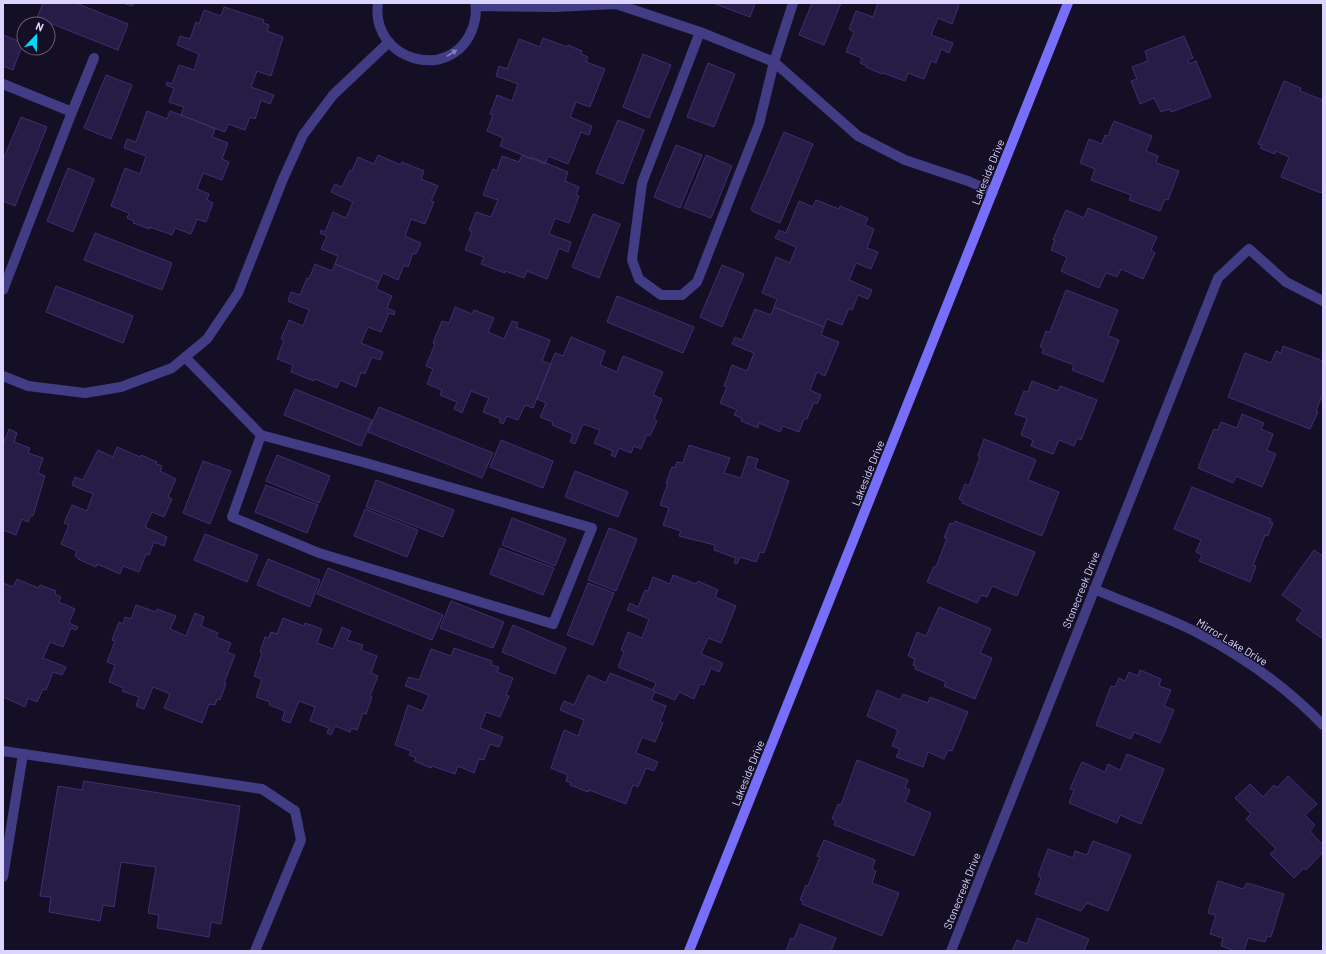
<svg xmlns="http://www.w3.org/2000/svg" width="1326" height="954" viewBox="0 0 1326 954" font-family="Barlow,sans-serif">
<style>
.building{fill:#261c45;stroke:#3e2f71}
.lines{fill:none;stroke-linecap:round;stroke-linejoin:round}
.lane{stroke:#413c83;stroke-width:10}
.street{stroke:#413c83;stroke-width:10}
.secondary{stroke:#776efb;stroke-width:10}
.oneway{fill:#8680ba}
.labels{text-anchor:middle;stroke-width:3;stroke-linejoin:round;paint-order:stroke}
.street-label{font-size:11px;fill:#dbd4fe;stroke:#140f25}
</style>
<rect width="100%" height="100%" fill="#140f25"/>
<path class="building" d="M 43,3 L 76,3 L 128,24 L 118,50 L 37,18 Z
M 123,3 L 135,3 L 132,6 Z
M 713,3 L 755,3 L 750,17 Z
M 812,3 L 841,3 L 824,45 L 799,35 Z
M 878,3 L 956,3 L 959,5 L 952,24 L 938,18 L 931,35 L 953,43 L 949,53 L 941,49 L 936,63 L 931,61 L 924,79 L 908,73 L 905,81 L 883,73 L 882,74 L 866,67 L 867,66 L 860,63 L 862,58 L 846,52 L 854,32 L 849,29 L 856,11 L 873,17 Z
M 224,7 L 264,20 L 263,23 L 269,25 L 267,31 L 283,37 L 271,76 L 257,71 L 251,87 L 274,95 L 270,104 L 261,100 L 255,119 L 250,117 L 245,130 L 228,124 L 225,132 L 181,115 L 184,107 L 169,102 L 174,88 L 166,85 L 167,82 L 172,84 L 179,65 L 194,70 L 199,54 L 177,45 L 180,36 L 190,39 L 196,22 L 199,24 L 204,10 L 221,16 Z
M 3,35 L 23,43 L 13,70 L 3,66 Z
M 1184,36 L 1193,58 L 1188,60 L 1189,64 L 1196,61 L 1211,97 L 1171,112 L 1170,109 L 1161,112 L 1154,98 L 1140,104 L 1131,81 L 1137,79 L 1132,67 L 1148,61 L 1145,51 Z
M 543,38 L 567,47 L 568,45 L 582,51 L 581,54 L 588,57 L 586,62 L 605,69 L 590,107 L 576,102 L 570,117 L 592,126 L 589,135 L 581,132 L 568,164 L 548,156 L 545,164 L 500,146 L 503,138 L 487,131 L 493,115 L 490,114 L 497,95 L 512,101 L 518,84 L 496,76 L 499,66 L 507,69 L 519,39 L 540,47 Z
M 643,54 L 671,65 L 649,118 L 623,107 Z
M 708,63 L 735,74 L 714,127 L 687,117 Z
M 106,75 L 132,85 L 111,139 L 84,128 Z
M 1284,81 L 1301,88 L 1300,91 L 1323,100 L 1323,190 L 1321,193 L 1281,177 L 1289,157 L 1276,151 L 1275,154 L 1260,148 L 1262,145 L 1258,144 Z
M 147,111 L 167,119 L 170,111 L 181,115 L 215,129 L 212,137 L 228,143 L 222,159 L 229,162 L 222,180 L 203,173 L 197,189 L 209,194 L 207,200 L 213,203 L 206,222 L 197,219 L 191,234 L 175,228 L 172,235 L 150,227 L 150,229 L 133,223 L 134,221 L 127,218 L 129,213 L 111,206 L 125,168 L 140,174 L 146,156 L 124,148 L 127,139 L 136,142 Z
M 21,117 L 47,127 L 15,206 L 3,201 L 3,160 Z
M 618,120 L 644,130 L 623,184 L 596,173 Z
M 1114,121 L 1152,136 L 1146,151 L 1158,156 L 1156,163 L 1179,171 L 1168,200 L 1165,199 L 1160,211 L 1129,200 L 1131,195 L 1091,180 L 1095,169 L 1080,163 L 1089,139 L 1102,144 L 1105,135 L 1108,136 Z
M 784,132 L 813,144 L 780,223 L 754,212 L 751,209 Z
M 676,145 L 702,155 L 680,208 L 654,197 Z
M 378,155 L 401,165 L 402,162 L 424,171 L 421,179 L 438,186 L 431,201 L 434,202 L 425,224 L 411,219 L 405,236 L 421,243 L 416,254 L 413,253 L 408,267 L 404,265 L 398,280 L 383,273 L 379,282 L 335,264 L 338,256 L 321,249 L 327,236 L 320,233 L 321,230 L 325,232 L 333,212 L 346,218 L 353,202 L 331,192 L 335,184 L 342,187 L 350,170 L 352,171 L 358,157 L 374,164 Z
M 522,155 L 530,159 L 531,157 L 568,172 L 565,181 L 579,187 L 576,195 L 579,196 L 569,223 L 555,218 L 549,234 L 571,242 L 568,252 L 559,248 L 547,279 L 527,271 L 524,278 L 505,271 L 505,273 L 481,264 L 484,257 L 465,250 L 472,232 L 469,230 L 476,212 L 491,217 L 498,200 L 483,195 L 493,169 L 497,171 L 502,156 L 519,162 Z
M 706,155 L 732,166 L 711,218 L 684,208 Z
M 68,168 L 94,179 L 73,232 L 47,221 Z
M 816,200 L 839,209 L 840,206 L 868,218 L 865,225 L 874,229 L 867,248 L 878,252 L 871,269 L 856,263 L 849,280 L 872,290 L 868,299 L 858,295 L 852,310 L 849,308 L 842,325 L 827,319 L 824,327 L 774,307 L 777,299 L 762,293 L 776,257 L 790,263 L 796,247 L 775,238 L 779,230 L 786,233 L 799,201 L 813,207 Z
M 1088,208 L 1157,237 L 1151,250 L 1155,253 L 1143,279 L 1121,269 L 1117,277 L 1106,273 L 1099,288 L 1061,271 L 1067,257 L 1051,250 L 1055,240 L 1053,240 L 1066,210 L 1084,218 Z
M 593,214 L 620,224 L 599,278 L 572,267 Z
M 95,233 L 172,263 L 162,290 L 84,260 Z
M 315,264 L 332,271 L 335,264 L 379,282 L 376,289 L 392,296 L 387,308 L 395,311 L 394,315 L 389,313 L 381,332 L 368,327 L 361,343 L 383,352 L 380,360 L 372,357 L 365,374 L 361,372 L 356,387 L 340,380 L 337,388 L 315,379 L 314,381 L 291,372 L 293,365 L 277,359 L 284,340 L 281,339 L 289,320 L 303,326 L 309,310 L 288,301 L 291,292 L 300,295 L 307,278 L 309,279 Z
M 722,265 L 744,274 L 722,327 L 700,317 Z
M 56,286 L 133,316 L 123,343 L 46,312 Z
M 1066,290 L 1118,310 L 1108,336 L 1119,340 L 1103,382 L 1072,370 L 1074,365 L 1042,353 L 1044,348 L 1040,347 L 1046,331 L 1050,332 Z
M 617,296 L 694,327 L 683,353 L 607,322 Z
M 455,307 L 472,314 L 474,310 L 494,318 L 488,332 L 504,339 L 512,321 L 518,323 L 516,327 L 550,340 L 542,361 L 551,364 L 533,408 L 525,405 L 518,420 L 507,416 L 503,424 L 499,422 L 501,419 L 483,412 L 489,398 L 471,391 L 462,413 L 454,409 L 457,402 L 440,395 L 442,390 L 427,384 L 433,369 L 426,366 L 435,344 L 433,343 L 442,321 L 449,323 Z
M 774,307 L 824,327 L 821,335 L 839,342 L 825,376 L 817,372 L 810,390 L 821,395 L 817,404 L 814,402 L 807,419 L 804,419 L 799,432 L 783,426 L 780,432 L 759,423 L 758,428 L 741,421 L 742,418 L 734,415 L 737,410 L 720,403 L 727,387 L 724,386 L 732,365 L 747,371 L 754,353 L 732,344 L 735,337 L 742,340 L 755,309 L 771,315 Z
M 571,337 L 605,351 L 600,365 L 617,372 L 623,356 L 663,372 L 653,395 L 662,399 L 654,419 L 657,421 L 650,436 L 647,434 L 641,449 L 634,446 L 631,453 L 619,448 L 615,457 L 611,455 L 613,451 L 594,443 L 600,430 L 583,424 L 575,444 L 570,442 L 573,434 L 552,425 L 553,422 L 540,417 L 546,403 L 537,399 L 555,353 L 563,356 Z
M 1283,346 L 1323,361 L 1323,393 L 1316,411 L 1318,412 L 1310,429 L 1228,397 L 1245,353 L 1271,363 L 1276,351 L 1281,353 Z
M 1032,381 L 1058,391 L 1060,386 L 1097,400 L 1081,440 L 1077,438 L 1074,446 L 1059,440 L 1053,454 L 1031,446 L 1033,440 L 1021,435 L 1027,418 L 1015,414 L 1024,391 L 1028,392 Z
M 295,389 L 372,420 L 361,446 L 284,415 Z
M 379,407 L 493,453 L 482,478 L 368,432 Z
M 1242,414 L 1264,423 L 1261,429 L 1273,434 L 1267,450 L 1276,454 L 1262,487 L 1236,476 L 1233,483 L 1198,468 L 1214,429 L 1218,430 L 1221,422 L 1237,428 Z
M 9,429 L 17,433 L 14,442 L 30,448 L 28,453 L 43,458 L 38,473 L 45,476 L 33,516 L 31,515 L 28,522 L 22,519 L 16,535 L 3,530 L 3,444 Z
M 984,439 L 1036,460 L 1028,480 L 1059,492 L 1042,536 L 962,503 L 963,501 L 959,499 L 965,484 L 969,486 L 980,457 L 978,456 Z
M 501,440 L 553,461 L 543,488 L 490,467 Z
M 689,445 L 730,458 L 724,473 L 741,478 L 748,456 L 758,459 L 755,468 L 789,481 L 764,553 L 760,552 L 756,562 L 740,557 L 737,564 L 734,563 L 736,558 L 714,550 L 715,545 L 679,536 L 681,531 L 663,525 L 669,508 L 660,505 L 668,483 L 666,483 L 672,467 L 675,468 L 677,462 L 683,463 Z
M 117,447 L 140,457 L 141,455 L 157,462 L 156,464 L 162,466 L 160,471 L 176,479 L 168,497 L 172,499 L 164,517 L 152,512 L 145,527 L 167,537 L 164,546 L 154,542 L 149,555 L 146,554 L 139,572 L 123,566 L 120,574 L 97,564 L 96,567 L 78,559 L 79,558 L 75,556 L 77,551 L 61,544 L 69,525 L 64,523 L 72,505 L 87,511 L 93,494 L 72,485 L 75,477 L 83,480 L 98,450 L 113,457 Z
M 277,455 L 330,476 L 319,503 L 266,481 Z
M 203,461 L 231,471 L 210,524 L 183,513 Z
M 575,471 L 628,492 L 618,517 L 565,497 Z
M 376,480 L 454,510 L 443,537 L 366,507 Z
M 266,485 L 318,505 L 307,533 L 255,512 Z
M 1192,487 L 1271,519 L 1270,522 L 1273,523 L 1268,536 L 1265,535 L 1253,565 L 1256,566 L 1250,582 L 1199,561 L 1202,555 L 1196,552 L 1201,540 L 1174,529 Z
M 365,509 L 418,530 L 407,557 L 354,536 Z
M 512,518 L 566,539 L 555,566 L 502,545 Z
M 955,521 L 1035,552 L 1017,596 L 992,586 L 987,597 L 981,595 L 977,603 L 927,582 L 934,566 L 936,567 L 947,538 L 944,538 L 950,523 L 953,524 Z
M 609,528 L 637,539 L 616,591 L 588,580 Z
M 205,534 L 258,555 L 247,582 L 194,560 Z
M 500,548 L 554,568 L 543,595 L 490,574 Z
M 1314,550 L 1323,556 L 1323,639 L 1296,620 L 1303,610 L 1282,595 Z
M 268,559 L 320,580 L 310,607 L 257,585 Z
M 328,568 L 443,615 L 432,640 L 317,594 Z
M 673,575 L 696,584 L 698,581 L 718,590 L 715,597 L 736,606 L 721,643 L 708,638 L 701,654 L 723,663 L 719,672 L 711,668 L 704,685 L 700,684 L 694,699 L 679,692 L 675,700 L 655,692 L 653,690 L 656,683 L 618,667 L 624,652 L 621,650 L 628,632 L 642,638 L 649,619 L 627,610 L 630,603 L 638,607 L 645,590 L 648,591 L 653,577 L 670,584 Z
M 17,579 L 38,588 L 40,585 L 56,591 L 55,594 L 61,597 L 59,602 L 75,609 L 69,623 L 78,627 L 76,630 L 71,628 L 63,647 L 50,642 L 43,658 L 66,667 L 62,675 L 53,672 L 46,690 L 43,689 L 37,702 L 28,698 L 25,707 L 3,697 L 3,583 L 13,587 Z
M 588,583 L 614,593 L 593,645 L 567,635 Z
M 451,601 L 504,622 L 493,648 L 440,628 Z
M 136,605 L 156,612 L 157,609 L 176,616 L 170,629 L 186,636 L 195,613 L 204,617 L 201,626 L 218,633 L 216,637 L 231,643 L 227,652 L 235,655 L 224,683 L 226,684 L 220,700 L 217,699 L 215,705 L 209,704 L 202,723 L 164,708 L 170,694 L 153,687 L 144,709 L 136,706 L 139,697 L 122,691 L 124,688 L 109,682 L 115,665 L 107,662 L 115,641 L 112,640 L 119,622 L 123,624 L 125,617 L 131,619 Z
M 939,607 L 991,629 L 980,653 L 992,658 L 975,699 L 944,686 L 946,682 L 915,669 L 916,666 L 913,665 L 915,659 L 908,656 L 917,632 L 926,636 Z
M 283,618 L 304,626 L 305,623 L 322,629 L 317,643 L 333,649 L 342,627 L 351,631 L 347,640 L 363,645 L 361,650 L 377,656 L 371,673 L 378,676 L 370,696 L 372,697 L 366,714 L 363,713 L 357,730 L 351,728 L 350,732 L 335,726 L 331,735 L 327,733 L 329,728 L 310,721 L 315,707 L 299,701 L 290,723 L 282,720 L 285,711 L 269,705 L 270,702 L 256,697 L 262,679 L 254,676 L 262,653 L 260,652 L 265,637 L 269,638 L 271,632 L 277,634 Z
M 513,625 L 566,648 L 555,674 L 502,652 Z
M 454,648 L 492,661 L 491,665 L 499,667 L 497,672 L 513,678 L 506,695 L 509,696 L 500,717 L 486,712 L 480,728 L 503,737 L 499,747 L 490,744 L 484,760 L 479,759 L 474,773 L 458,766 L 455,774 L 432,766 L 431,768 L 414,761 L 416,758 L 409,755 L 411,751 L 395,745 L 408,705 L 422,711 L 429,695 L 405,686 L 409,677 L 419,680 L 431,649 L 451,656 Z
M 1140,670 L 1161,679 L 1159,686 L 1171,690 L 1164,706 L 1174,710 L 1160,743 L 1134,732 L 1131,739 L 1096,725 L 1111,686 L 1115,687 L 1119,678 L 1125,681 L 1129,672 L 1138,676 Z
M 610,673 L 653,690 L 655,692 L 651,700 L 666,706 L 660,722 L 663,723 L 655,742 L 642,737 L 636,753 L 658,762 L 654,771 L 646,768 L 638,787 L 633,785 L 626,804 L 589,790 L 588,792 L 570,785 L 571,783 L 566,781 L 568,775 L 551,768 L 564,730 L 578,736 L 584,720 L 560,710 L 564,701 L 574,705 L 588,675 L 606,683 Z
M 877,690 L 900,700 L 903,694 L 928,703 L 930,697 L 968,712 L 952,751 L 948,750 L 944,759 L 928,752 L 923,767 L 896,757 L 900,749 L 892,746 L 898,730 L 867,716 Z
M 1127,754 L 1164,769 L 1141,824 L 1120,815 L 1117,823 L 1069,803 L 1074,790 L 1070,789 L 1082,762 L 1105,772 L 1108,764 L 1120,770 Z
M 857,760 L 908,780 L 905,788 L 910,790 L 905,802 L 931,813 L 914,856 L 834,825 L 836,820 L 832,819 L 838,804 L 841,805 Z
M 1288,776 L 1317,804 L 1305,815 L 1315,825 L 1310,831 L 1323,845 L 1323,852 L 1306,870 L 1304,868 L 1294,878 L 1270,854 L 1276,849 L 1246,819 L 1251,814 L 1235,798 L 1250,784 L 1263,797 L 1274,785 L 1277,788 Z
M 84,781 L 240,806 L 221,924 L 211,922 L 209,937 L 157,928 L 159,915 L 148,913 L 156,867 L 121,862 L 114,907 L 103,905 L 100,921 L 49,912 L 51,897 L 40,896 L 58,786 L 82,790 Z
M 824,840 L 875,860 L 872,869 L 876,871 L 872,883 L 899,893 L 882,936 L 802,904 L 803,901 L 800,900 L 806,885 L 808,886 L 820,857 L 817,856 Z
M 1093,841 L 1131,855 L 1108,911 L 1087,903 L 1081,911 L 1035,894 L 1041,878 L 1038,876 L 1048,849 L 1073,858 L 1075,851 L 1087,855 Z
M 1218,881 L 1243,889 L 1247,883 L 1284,894 L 1271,937 L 1267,936 L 1265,942 L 1248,938 L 1244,951 L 1236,951 L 1221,946 L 1223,938 L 1210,934 L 1216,915 L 1208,913 Z
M 1037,918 L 1089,939 L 1084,951 L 1012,951 L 1017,940 L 1027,944 Z
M 800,924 L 836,938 L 831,951 L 786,951 L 791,938 L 794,939 Z"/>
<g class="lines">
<path class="lane" d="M 378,3 C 370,60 450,84 472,30 C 475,22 477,12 475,3
M 476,6 L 555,7 L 616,4 L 700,32 L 774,62 L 858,136 L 905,160 L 968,181 L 993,192
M 700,32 L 642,183 L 632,260 L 639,279 L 661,295 L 682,295 L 697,282 L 759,124 L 774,62 L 793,3
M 3,84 L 72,112 L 3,290
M 72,112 L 94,58
M 185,357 L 261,435 L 232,517 L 319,553 L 553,624 L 592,528 L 366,463 L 261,435
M 3,376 L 28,386 L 85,393 L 121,387 L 172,368 L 207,339 L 238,293 L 283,179 L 303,135 L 333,95 L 388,43
M 3,751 L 262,789 L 295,811 L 301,840 L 255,951
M 3,877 L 23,754"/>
<path class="street" d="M 1094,589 C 1128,604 1165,616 1198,633 C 1244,657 1287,688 1323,725
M 951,951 L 1218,278 L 1249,249 L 1286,282 L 1323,301"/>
<path class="secondary" d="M 689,951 L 1068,3"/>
</g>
<defs><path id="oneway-solid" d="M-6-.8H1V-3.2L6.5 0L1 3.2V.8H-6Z"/></defs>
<use class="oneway" href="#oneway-solid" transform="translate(452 53) rotate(-33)"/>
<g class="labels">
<g class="street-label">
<text transform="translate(988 172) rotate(-68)" y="4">Lakeside Drive</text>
<text transform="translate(868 473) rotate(-68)" y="4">Lakeside Drive</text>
<text transform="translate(1081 590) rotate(-68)" y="4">Stonecreek Drive</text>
<text transform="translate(1232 642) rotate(31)" y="4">Mirror Lake Drive</text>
<text transform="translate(748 773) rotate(-68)" y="4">Lakeside Drive</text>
<text transform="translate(962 891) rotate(-68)" y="4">Stonecreek Drive</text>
</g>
</g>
<rect width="1326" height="954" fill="none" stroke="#dbd4fe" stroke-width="8"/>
<g transform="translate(36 36) rotate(22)"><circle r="19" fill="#140f25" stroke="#645e7c"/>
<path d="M0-3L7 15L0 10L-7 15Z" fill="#06d6f8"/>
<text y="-6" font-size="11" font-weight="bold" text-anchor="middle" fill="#dbd4fe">N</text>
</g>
</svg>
